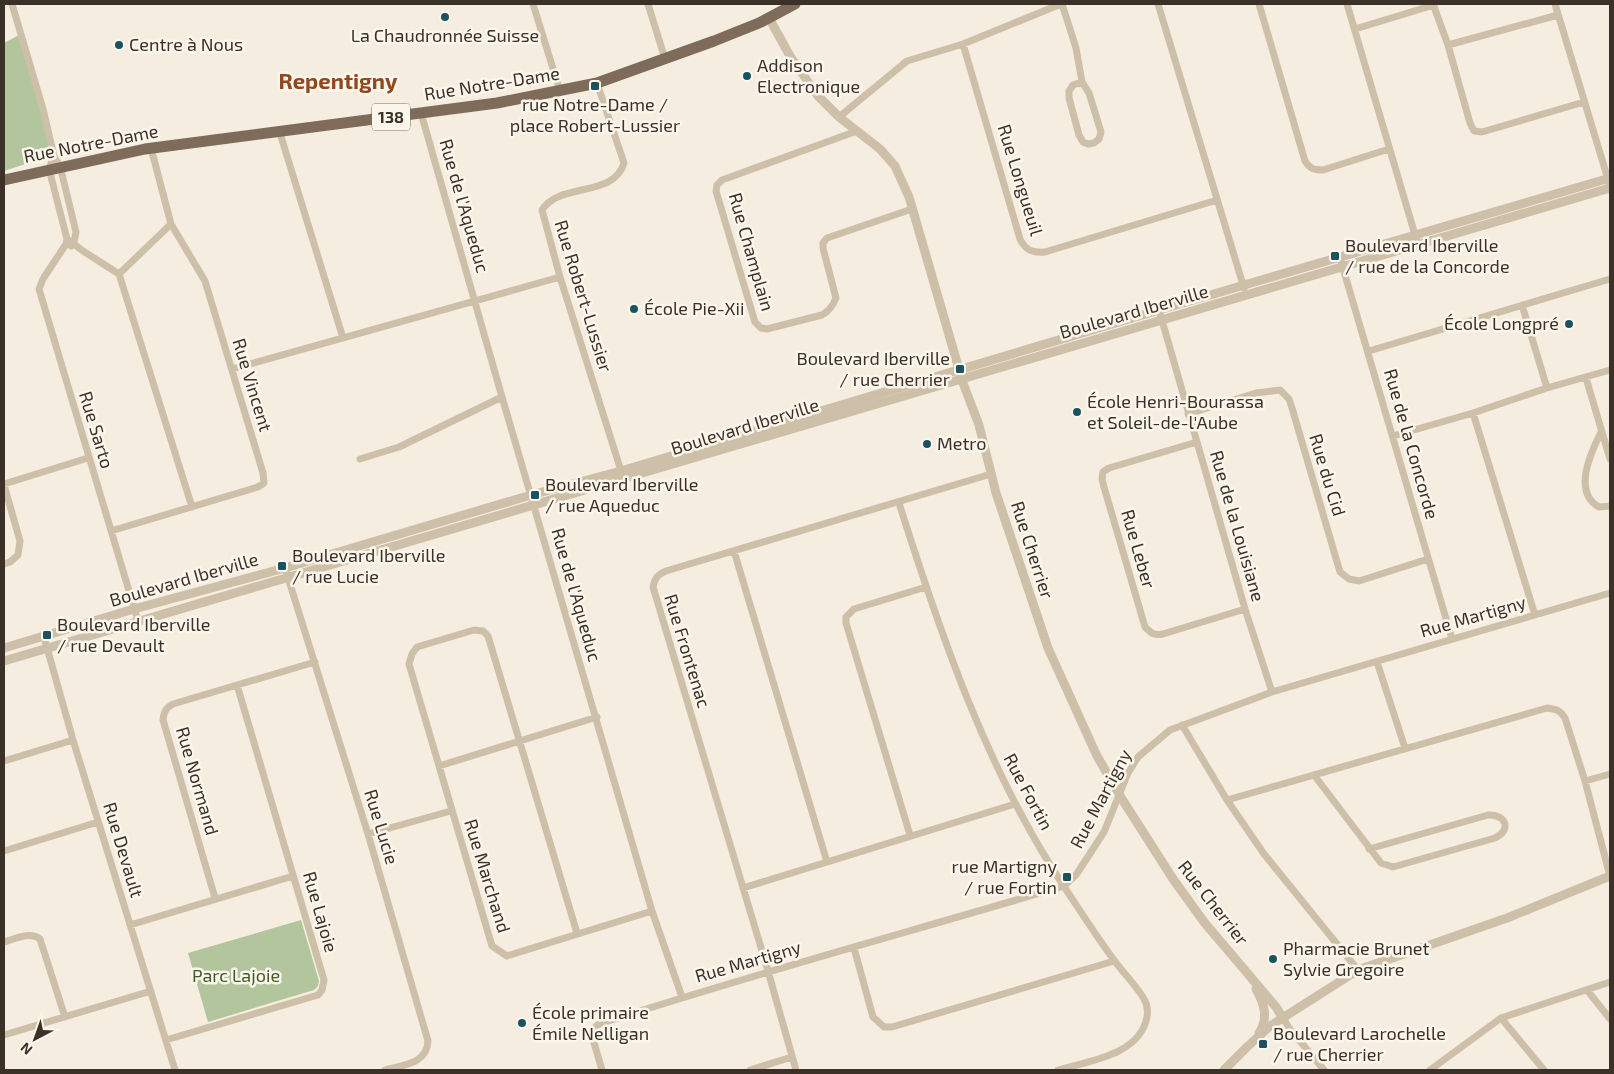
<svg xmlns="http://www.w3.org/2000/svg" width="1614" height="1074" viewBox="0 0 1614 1074" font-family="'Exo 2',sans-serif">
<style>
.green{fill:#b2c59d}
.lines{fill:none;stroke-linecap:round;stroke-linejoin:round}
.minor{stroke:#cebfa9;stroke-width:7}
.tertiary{stroke:#cebfa9;stroke-width:9}
.primary{stroke:#7e6b59;stroke-width:11}
.poi-dot{fill:#1b5260;stroke:#fbf6ec;stroke-width:2}
.labels{text-anchor:middle;stroke-width:5;stroke-linejoin:round;paint-order:stroke}
.shield{fill:#fbf6ec;stroke:#756c64;stroke-width:1}
.shield-label{font-size:16px;font-weight:bold;fill:#3b3129}
.poi-label{font-size:18px;fill:#3b3129;stroke:#fbf6ec;text-anchor:start}
.street-label{font-size:18px;fill:#3b3129;stroke:#fbf6ec}
.park-label{font-size:18px;fill:#435b2b;stroke:#fbf6ec}
.district-label{font-size:22px;font-weight:bold;fill:#90481c;stroke:#fbf6ec}
</style>
<rect width="100%" height="100%" fill="#f5eddf"/>
<path class="green" d="M 23,33 L 56,154 L 4,171 L 4,43 Z
M 301,920 L 319,981 L 318,986 L 314,990 L 208,1022 L 188,953 Z"/>
<g class="lines">
<path class="minor" d="M 12,4 L 43,109 L 54,156 L 60,166 L 76,232 L 74,242 L 71,246
M 533,4 L 560,91
M 648,4 L 665,59
M 1062,4 L 1076,48 L 1082,82 L 1089,93 L 1101,132 L 1099,139 L 1094,143 L 1088,144 L 1083,142 L 1079,135 L 1069,98 L 1069,91 L 1073,85 L 1082,82
M 1158,4 L 1244,288
M 1259,4 L 1305,161 C 1310,169 1314,170 1323,170 L 1389,149
M 1347,4 L 1418,245
M 1433,4 L 1448,45 L 1470,123 L 1474,131 L 1482,132 L 1584,102
M 1555,4 L 1610,186
M 1355,29 L 1434,5
M 963,44 L 1020,239 C 1026,251 1033,253 1045,252 L 1217,200
M 1448,45 L 1558,15
M 597,83 L 624,163 C 614,198 559,182 542,210 L 560,277 L 622,474
M 421,113 L 502,397 L 652,911 L 682,997
M 839,117 L 907,61 L 963,44 L 1061,4
M 279,130 L 343,338
M 857,131 L 722,180 L 717,185 L 716,191 L 755,322 L 761,328 L 767,329 L 822,315 C 829,311 833,306 836,298 L 823,248 L 823,243 L 827,238 L 912,209
M 54,156 L 49,169 L 67,239 L 66,244 L 43,279 L 39,289 L 138,621
M 67,239 L 83,251 L 119,274 L 192,507
M 1340,258 L 1452,639
M 119,274 L 171,224
M 1522,305 L 1547,388
M 1159,310 L 1245,609 L 1272,692
M 1369,351 L 1610,279
M 232,369 L 560,277
M 1586,378 L 1610,459
M 1473,413 L 1535,615
M 1188,414 L 1256,393 L 1280,390 L 1289,399 L 1292,408 L 1340,572 L 1349,579 L 1359,581 L 1428,559
M 1601,432 C 1591,452 1572,492 1599,507 L 1610,506
M 1393,436 L 1473,413 L 1547,388 L 1610,370
M 1197,442 L 1109,468 L 1103,472 L 1102,479 L 1104,487 L 1145,627 C 1151,633 1154,636 1163,634 L 1245,609
M 360,459 L 399,447 L 502,397
M 4,484 L 88,458
M 4,485 L 20,541 L 18,555 L 10,562 L 4,564
M 899,503 C 941,636 987,771 1065,888 C 1081,912 1097,937 1114,960 C 1123,973 1136,985 1144,999 C 1147,1004 1148,1011 1147,1017 C 1140,1055 1089,1061 1058,1070
M 111,531 L 258,487 L 264,483 L 263,473 L 205,281 L 171,224 L 151,148
M 734,551 L 827,862
M 285,568 L 368,834 L 428,1041 C 427,1064 403,1065 385,1070
M 44,637 L 73,740 L 175,1070
M 1377,662 L 1405,748
M 1182,725 L 1227,800 L 1264,854 L 1358,970
M 4,761 L 73,740
M 439,766 L 597,717
M 1314,775 L 1381,863 L 1393,867 L 1495,838 C 1512,830 1506,814 1488,815 L 1369,849
M 1585,781 L 1610,774
M 1227,800 L 1547,708 C 1556,709 1560,710 1565,718 L 1585,781 L 1610,876
M 368,834 L 451,811
M 910,835 L 846,623 L 846,617 L 854,609 L 926,587
M 4,851 L 98,822
M 743,888 L 1015,804
M 215,898 L 163,720 C 164,711 166,708 173,704 L 315,662
M 130,925 L 293,876
M 577,933 L 488,636 L 483,631 L 474,630 L 417,647 L 412,654 L 409,664 L 492,946 L 507,956 L 652,911
M 4,942 C 15,939 30,931 40,939 L 65,1017
M 854,948 L 873,1017 L 884,1027 L 892,1027 L 1114,961
M 1587,990 L 1610,1019
M 1283,1018 L 1289,1028 L 1324,1070
M 1501,1018 L 1544,1070
M 4,1035 L 151,991
M 166,1040 L 318,995 L 322,990 L 324,980 L 237,685
M 602,1070 L 592,1036 L 593,1029 L 599,1024 C 753,974 909,932 1064,886 L 1076,875 L 1104,832 L 1128,773 L 1138,757 L 1170,730 L 1272,692 L 1610,593
M 750,1070 L 792,1057
M 796,1070 L 768,971 L 653,587 C 655,578 657,575 666,571 L 991,474
M 1430,1070 L 1501,1018 L 1610,982"/>
<path class="tertiary" d="M 769,18 L 790,56 L 818,96 L 839,117 L 880,149 L 895,166 L 909,197 L 963,383 L 979,425 L 996,493 L 1048,648 L 1097,756 L 1122,799 L 1173,879 L 1204,922 L 1276,1007 L 1283,1018
M 4,648 L 134,609 L 285,568 L 531,495 L 621,471 L 1159,310 L 1610,178
M 4,661 L 1610,188
M 1256,989 C 1264,1003 1269,1018 1259,1033
M 1224,1070 L 1247,1047 L 1270,1026 L 1358,970 L 1507,918 L 1610,876"/>
<path class="primary" d="M 4,180 L 145,149 L 497,103 L 597,83 L 714,41 L 759,23 L 795,4"/>
</g>
<g class="poi-dot">
<circle cx="445" cy="17" r="5"/>
<circle cx="119" cy="45" r="5"/>
<circle cx="747" cy="76" r="5"/>
<rect x="590" y="81" width="10" height="10" rx="2.5"/>
<rect x="1330" y="251" width="10" height="10" rx="2.5"/>
<circle cx="634" cy="309" r="5"/>
<circle cx="1569" cy="324" r="5"/>
<rect x="955" y="364" width="10" height="10" rx="2.5"/>
<circle cx="1077" cy="412" r="5"/>
<circle cx="927" cy="444" r="5"/>
<rect x="530" y="490" width="10" height="10" rx="2.5"/>
<rect x="277" y="561" width="10" height="10" rx="2.5"/>
<rect x="42" y="630" width="10" height="10" rx="2.5"/>
<rect x="1062" y="872" width="10" height="10" rx="2.5"/>
<circle cx="1273" cy="959" r="5"/>
<circle cx="522" cy="1023" r="5"/>
<rect x="1258" y="1039" width="10" height="10" rx="2.5"/>
</g>
<g class="labels">
<rect class="shield" x="372" y="103.5" width="38" height="27" rx="4"/>
<g class="shield-label">
<text x="391" y="123">138</text>
</g>
<g class="poi-label">
<text x="445" y="42" text-anchor="middle">La Chaudronnée Suisse</text>
<text x="129" y="51">Centre à Nous</text>
<text x="757" y="72">Addison<tspan x="757" dy="21">Electronique</tspan></text>
<text x="595" y="111" text-anchor="middle">rue Notre-Dame /<tspan x="595" dy="21">place Robert-Lussier</tspan></text>
<text x="1345" y="252">Boulevard Iberville<tspan x="1345" dy="21">/ rue de la Concorde</tspan></text>
<text x="644" y="315">École Pie-Xii</text>
<text x="1559" y="330" text-anchor="end">École Longpré</text>
<text x="950" y="365" text-anchor="end">Boulevard Iberville<tspan x="950" dy="21">/ rue Cherrier</tspan></text>
<text x="1087" y="408">École Henri-Bourassa<tspan x="1087" dy="21">et Soleil-de-l'Aube</tspan></text>
<text x="937" y="450">Metro</text>
<text x="545" y="491">Boulevard Iberville<tspan x="545" dy="21">/ rue Aqueduc</tspan></text>
<text x="292" y="562">Boulevard Iberville<tspan x="292" dy="21">/ rue Lucie</tspan></text>
<text x="57" y="631">Boulevard Iberville<tspan x="57" dy="21">/ rue Devault</tspan></text>
<text x="1057" y="873" text-anchor="end">rue Martigny<tspan x="1057" dy="21">/ rue Fortin</tspan></text>
<text x="1283" y="955">Pharmacie Brunet<tspan x="1283" dy="21">Sylvie Gregoire</tspan></text>
<text x="532" y="1019">École primaire<tspan x="532" dy="21">Émile Nelligan</tspan></text>
<text x="1273" y="1040">Boulevard Larochelle<tspan x="1273" dy="21">/ rue Cherrier</tspan></text>
</g>
<g class="street-label">
<text transform="translate(492 84) rotate(-9)" y="6">Rue Notre-Dame</text>
<text transform="translate(91 144) rotate(-11)" y="6">Rue Notre-Dame</text>
<text transform="translate(1020 180) rotate(73)" y="6">Rue Longueuil</text>
<text transform="translate(464 206) rotate(74)" y="6">Rue de l'Aqueduc</text>
<text transform="translate(751 252) rotate(74)" y="6">Rue Champlain</text>
<text transform="translate(583 296) rotate(73)" y="6">Rue Robert-Lussier</text>
<text transform="translate(1134 312) rotate(-16)" y="6">Boulevard Iberville</text>
<text transform="translate(252 385) rotate(73)" y="6">Rue Vincent</text>
<text transform="translate(745 427) rotate(-17)" y="6">Boulevard Iberville</text>
<text transform="translate(96 430) rotate(73)" y="6">Rue Sarto</text>
<text transform="translate(1411 444) rotate(74)" y="6">Rue de la Concorde</text>
<text transform="translate(1327 475) rotate(73)" y="6">Rue du Cid</text>
<text transform="translate(1237 526) rotate(74)" y="6">Rue de la Louisiane</text>
<text transform="translate(1138 549) rotate(74)" y="6">Rue Leber</text>
<text transform="translate(1032 550) rotate(72)" y="6">Rue Cherrier</text>
<text transform="translate(184 580) rotate(-16)" y="6">Boulevard Iberville</text>
<text transform="translate(576 595) rotate(74)" y="6">Rue de l'Aqueduc</text>
<text transform="translate(1473 617) rotate(-16)" y="6">Rue Martigny</text>
<text transform="translate(687 651) rotate(73)" y="6">Rue Frontenac</text>
<text transform="translate(197 781) rotate(74)" y="6">Rue Normand</text>
<text transform="translate(1028 792) rotate(62)" y="6">Rue Fortin</text>
<text transform="translate(1101 799) rotate(-62)" y="6">Rue Martigny</text>
<text transform="translate(381 827) rotate(73)" y="6">Rue Lucie</text>
<text transform="translate(123 850) rotate(73)" y="6">Rue Devault</text>
<text transform="translate(487 876) rotate(73)" y="6">Rue Marchand</text>
<text transform="translate(1213 903) rotate(52)" y="6">Rue Cherrier</text>
<text transform="translate(320 912) rotate(74)" y="6">Rue Lajoie</text>
<text transform="translate(748 962) rotate(-16)" y="6">Rue Martigny</text>
</g>
<g class="park-label">
<text x="236" y="982">Parc Lajoie</text>
</g>
<g class="district-label">
<text x="338" y="89">Repentigny</text>
</g>
</g>
<rect width="1614" height="1074" fill="none" stroke="#3b3129" stroke-width="10"/>
<g transform="translate(35 1039) rotate(221)" stroke="#fbf6ec" stroke-width="4" paint-order="stroke">
<path d="M0-4L9 19L0 12L-9 19Z" fill="#3b3129"/>
<text y="-8" font-size="14" font-weight="bold" text-anchor="middle" fill="#3b3129">N</text>
</g>
</svg>
